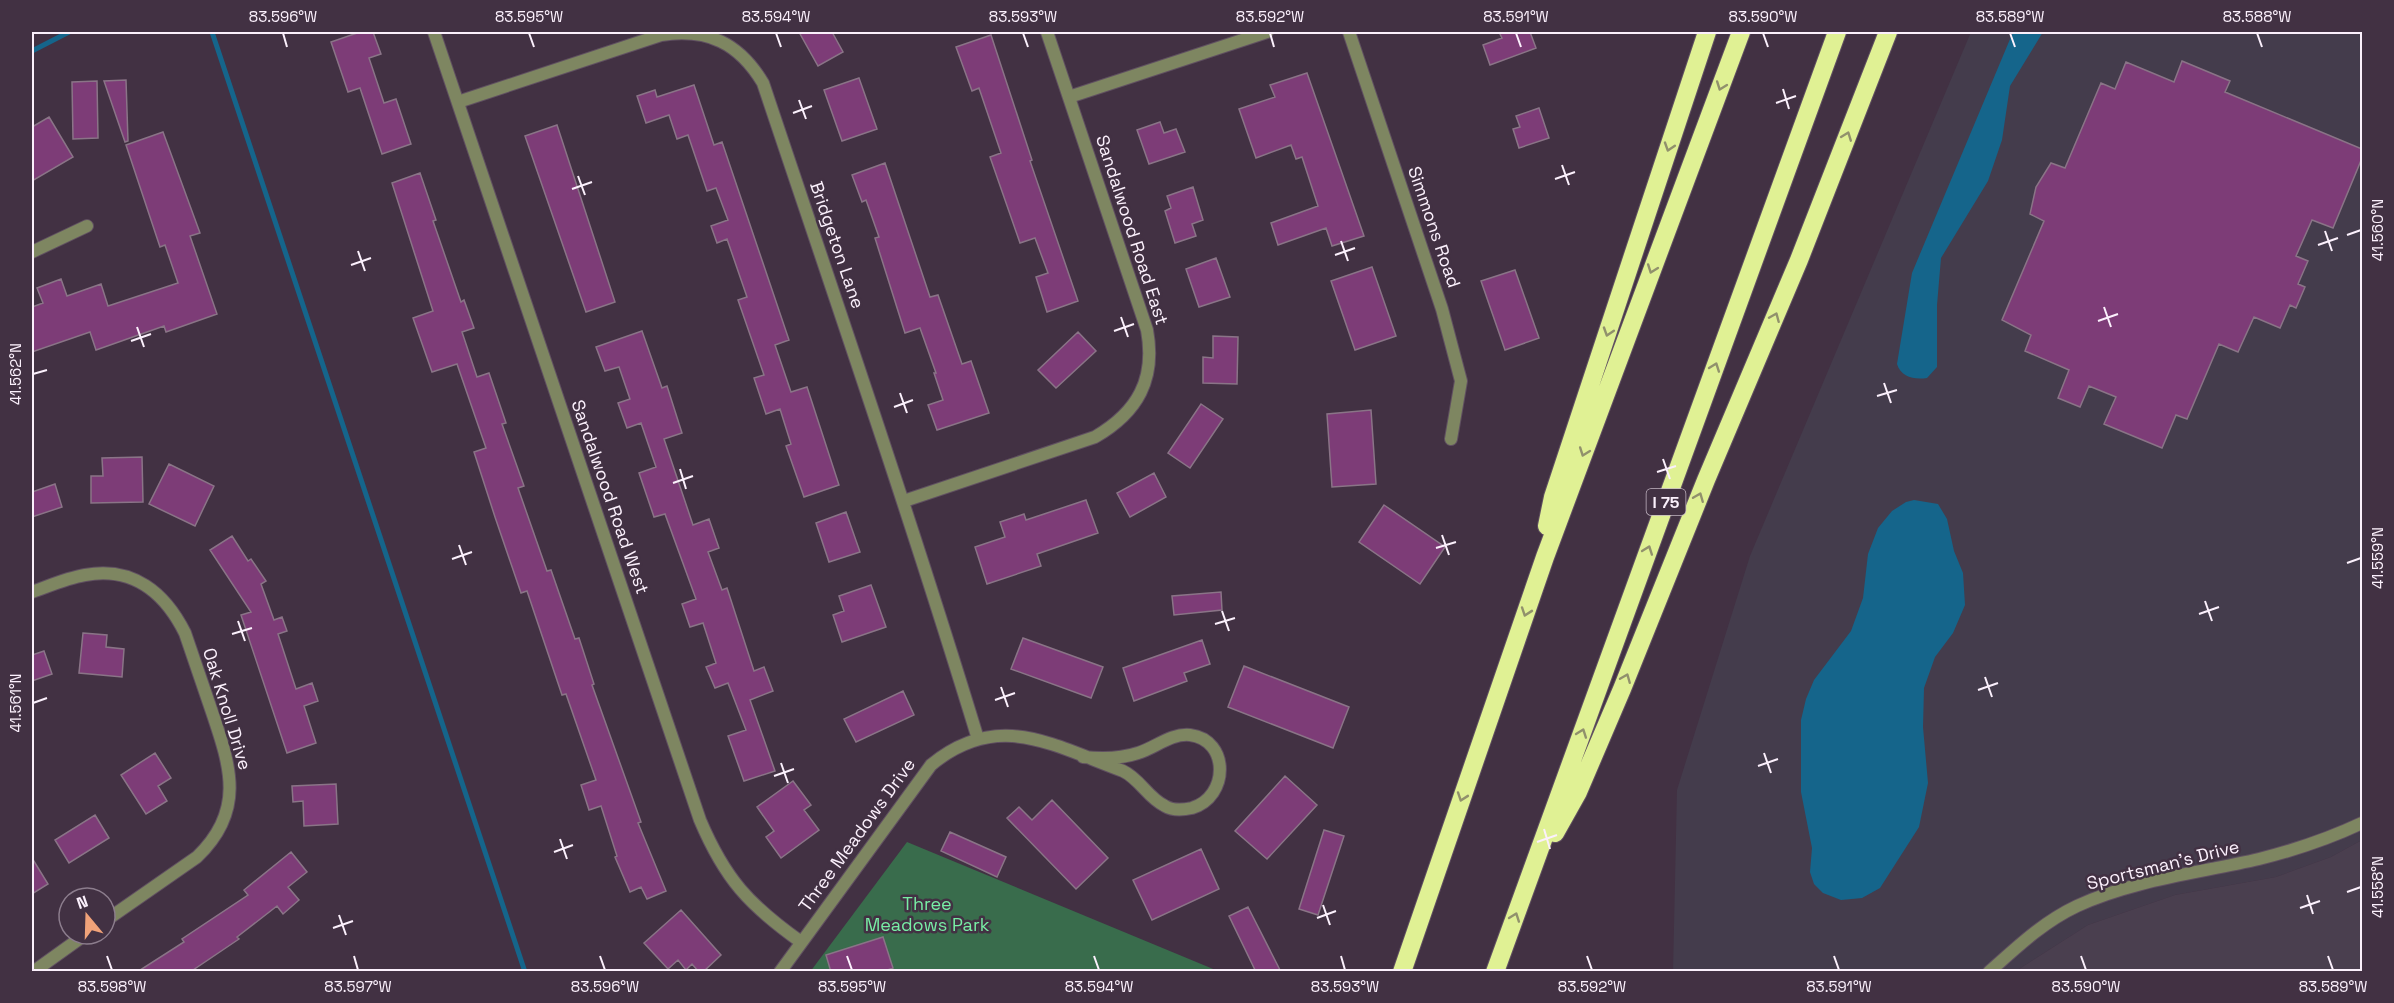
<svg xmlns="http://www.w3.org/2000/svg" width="2394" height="1003" viewBox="0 0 2394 1003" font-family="'Space Grotesk',sans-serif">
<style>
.commercial{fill:#443c4c}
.industrial{fill:#4a3f4f}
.green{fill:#396c4c}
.water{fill:#15658b}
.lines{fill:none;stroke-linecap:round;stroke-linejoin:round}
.stream{stroke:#15658b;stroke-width:5}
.building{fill:#7d3c77;stroke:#8a7487;stroke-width:1.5}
.minor-casing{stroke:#605061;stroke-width:14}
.motorway-casing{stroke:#605061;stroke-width:20}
.minor{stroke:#7e8661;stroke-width:12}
.motorway{stroke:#e0f194;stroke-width:18}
.oneway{stroke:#91916c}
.ticks{fill:none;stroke:#fbf0fc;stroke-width:2}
.labels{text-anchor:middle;stroke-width:5;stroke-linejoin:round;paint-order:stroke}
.shield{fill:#423143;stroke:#c4b7c4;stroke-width:1.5}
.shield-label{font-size:16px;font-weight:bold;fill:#fbf0fc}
.street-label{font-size:18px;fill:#fbf0fc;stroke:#423143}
.park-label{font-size:18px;fill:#78eea5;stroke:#423143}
.neatline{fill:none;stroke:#fbf0fc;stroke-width:2}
.ticks-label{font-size:15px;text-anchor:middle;fill:#fbf0fc}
</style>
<rect width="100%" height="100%" fill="#423143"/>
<path class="commercial" d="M 1971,32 L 2362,32 L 2362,840 L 2331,857 L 2276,877 L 2175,895 L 2088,925 L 2016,971 L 1673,972 L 1677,790 L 1750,556 Z"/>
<path class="industrial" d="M 2362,840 L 2362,971 L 2016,971 L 2088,925 L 2175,895 L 2276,877 L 2331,857 Z"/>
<path class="green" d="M 907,842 L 1218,971 L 810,972 Z"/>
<path class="water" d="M 2013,32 L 2043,32 L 2010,86 L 2002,140 L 1988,181 L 1941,258 L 1937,305 L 1937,367 L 1927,378 C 1914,380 1901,377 1897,364 L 1912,273 Z
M 1914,500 L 1938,504 L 1947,519 L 1954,551 L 1963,573 L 1965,605 L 1953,633 L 1935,657 L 1924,688 L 1923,727 L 1928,783 L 1919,827 L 1880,888 L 1862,898 L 1841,900 L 1823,893 L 1814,884 L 1810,872 L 1812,848 L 1801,792 L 1801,720 L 1806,699 L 1814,680 L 1851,631 L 1863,598 L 1868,554 L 1878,528 L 1892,511 L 1906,502 Z"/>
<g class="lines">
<path class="stream" d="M 212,32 L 525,972
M 32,51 L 69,32"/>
</g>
<path class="building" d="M 360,32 L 373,32 L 381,54 L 369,58 L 384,103 L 396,99 L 411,144 L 382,154 L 360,88 L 348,92 L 331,42 Z
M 799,32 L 832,32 L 843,52 L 818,66 Z
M 1499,32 L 1530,32 L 1536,48 L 1490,65 L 1483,45 L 1502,38 Z
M 991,35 L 1032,160 L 1030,161 L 1078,301 L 1047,312 L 1036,277 L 1048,273 L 1035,238 L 1020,243 L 990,157 L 1001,153 L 979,88 L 972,91 L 956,47 Z
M 2182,61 L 2230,81 L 2225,92 L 2362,149 L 2362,158 L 2333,228 L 2312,220 L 2296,256 L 2308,261 L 2298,284 L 2305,287 L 2296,308 L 2290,305 L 2280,328 L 2254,317 L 2238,352 L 2219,344 L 2187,419 L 2176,415 L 2162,448 L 2104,424 L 2116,397 L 2089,386 L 2080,407 L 2058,398 L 2069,370 L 2025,351 L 2031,335 L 2002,320 L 2044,221 L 2030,214 L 2036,187 L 2051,163 L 2065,168 L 2101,83 L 2115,89 L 2126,62 L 2174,82 Z
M 1307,73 L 1364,236 L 1332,246 L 1326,228 L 1278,245 L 1271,223 L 1318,206 L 1302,157 L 1296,159 L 1291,145 L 1256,158 L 1239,109 L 1275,97 L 1270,85 Z
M 859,78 L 877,129 L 842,141 L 824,90 Z
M 126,80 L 128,141 L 125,142 L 104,81 Z
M 97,81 L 98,138 L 73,139 L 72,82 Z
M 694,85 L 714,145 L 722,142 L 789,340 L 775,345 L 791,392 L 807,387 L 839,485 L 804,497 L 786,446 L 791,444 L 780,409 L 766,414 L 754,378 L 764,375 L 738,300 L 747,297 L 727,239 L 717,243 L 711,226 L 728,220 L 716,188 L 707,191 L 688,135 L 677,139 L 669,115 L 646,123 L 637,96 L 655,90 L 657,97 Z
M 1539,108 L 1549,138 L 1519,148 L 1513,129 L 1520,127 L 1516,116 Z
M 49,117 L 73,157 L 32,181 L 32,127 Z
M 1160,122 L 1164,133 L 1176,129 L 1185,152 L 1149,164 L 1137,130 Z
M 557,125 L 615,302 L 586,312 L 525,136 Z
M 163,132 L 200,233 L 190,236 L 217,314 L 166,332 L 164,326 L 96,350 L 90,332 L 32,352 L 32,307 L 43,303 L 37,288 L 61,279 L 67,296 L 101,284 L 108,306 L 178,283 L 165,245 L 160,247 L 126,145 Z
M 885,163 L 930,297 L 938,295 L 962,364 L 971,361 L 989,413 L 937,430 L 928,405 L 943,400 L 934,373 L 936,373 L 920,328 L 905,333 L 875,238 L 879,237 L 866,200 L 862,202 L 852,175 Z
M 420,173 L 436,220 L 433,221 L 461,302 L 464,300 L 474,328 L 462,332 L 477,377 L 489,373 L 506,423 L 502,424 L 524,486 L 518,488 L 547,571 L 551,570 L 575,639 L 579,638 L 594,684 L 592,685 L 641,822 L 638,823 L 666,891 L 647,899 L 641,887 L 630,892 L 615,857 L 617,856 L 601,806 L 589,810 L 581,785 L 596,780 L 566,694 L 562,695 L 527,591 L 521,593 L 495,517 L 474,452 L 486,448 L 457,364 L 432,372 L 413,318 L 433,311 L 392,183 Z
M 1193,187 L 1203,220 L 1192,224 L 1196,236 L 1175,243 L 1165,211 L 1171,208 L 1167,196 Z
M 1216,258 L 1230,297 L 1199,307 L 1186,269 Z
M 1372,267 L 1396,336 L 1355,350 L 1331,281 Z
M 1515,270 L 1539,338 L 1505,350 L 1481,281 Z
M 642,331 L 662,388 L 667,386 L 682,433 L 664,439 L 693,525 L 709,519 L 719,548 L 708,552 L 722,590 L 727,588 L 754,671 L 764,667 L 773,691 L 750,700 L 775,771 L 744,781 L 728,736 L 746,730 L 728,683 L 715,688 L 706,667 L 716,663 L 703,623 L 690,627 L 682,604 L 696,599 L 665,514 L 654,517 L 639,473 L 656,467 L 641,423 L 627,428 L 618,403 L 630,399 L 619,367 L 605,371 L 596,347 Z
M 1078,332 L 1096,351 L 1056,388 L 1038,370 Z
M 1213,336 L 1238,337 L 1237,384 L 1203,383 L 1203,357 L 1213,358 Z
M 1201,404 L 1223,419 L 1190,468 L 1168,453 Z
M 1371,410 L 1376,484 L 1332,487 L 1327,414 Z
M 142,457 L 143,502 L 91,503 L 91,476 L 103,476 L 102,458 Z
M 169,464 L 214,486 L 195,526 L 149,504 Z
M 1154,473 L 1166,497 L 1130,517 L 1117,493 Z
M 55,484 L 62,507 L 32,517 L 32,492 Z
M 1086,500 L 1098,533 L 1037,554 L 1041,566 L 987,584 L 975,547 L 1005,537 L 1000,522 L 1024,514 L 1026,520 Z
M 1384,505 L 1445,547 L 1420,584 L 1359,542 Z
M 846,512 L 860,552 L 829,562 L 816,523 Z
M 232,536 L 248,561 L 251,559 L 266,581 L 261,584 L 274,620 L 282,617 L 287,631 L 278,634 L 296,689 L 312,683 L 318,701 L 304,706 L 316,743 L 287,753 L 241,615 L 251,612 L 210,550 Z
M 871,585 L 886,627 L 842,642 L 833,615 L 844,611 L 839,596 Z
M 1221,592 L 1222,610 L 1174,615 L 1172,596 Z
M 83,633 L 107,635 L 106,647 L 124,649 L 122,677 L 79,673 Z
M 1023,638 L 1103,667 L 1091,698 L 1011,669 Z
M 1202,640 L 1210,664 L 1184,673 L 1187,681 L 1134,701 L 1123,668 Z
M 44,651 L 52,674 L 32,681 L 32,655 Z
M 1244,666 L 1349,707 L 1333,748 L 1228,707 Z
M 903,691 L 914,715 L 856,742 L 844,719 Z
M 155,753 L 171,778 L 158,786 L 167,801 L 146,814 L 121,775 Z
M 1285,776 L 1317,805 L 1267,859 L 1235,831 Z
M 793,781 L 811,805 L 804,810 L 819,830 L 781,858 L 766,837 L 774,831 L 757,807 Z
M 336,784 L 338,824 L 304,826 L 303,801 L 293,802 L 292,786 Z
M 1052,800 L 1108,858 L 1076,889 L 1007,818 L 1019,807 L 1032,820 Z
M 95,815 L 109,838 L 69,863 L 55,840 Z
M 1324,830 L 1344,836 L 1318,915 L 1299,909 Z
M 950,832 L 1006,857 L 997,877 L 941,851 Z
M 1201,849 L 1219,889 L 1152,920 L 1133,880 Z
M 291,852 L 307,872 L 288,887 L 299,900 L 283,914 L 277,906 L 237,937 L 239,939 L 190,972 L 137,972 L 184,942 L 182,939 L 248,895 L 244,890 Z
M 32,858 L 48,884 L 32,894 Z
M 1248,907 L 1281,972 L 1256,972 L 1229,916 Z
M 681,910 L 721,955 L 703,972 L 699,972 L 692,964 L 686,970 L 678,960 L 668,969 L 644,943 Z
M 883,937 L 893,968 L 882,972 L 831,972 L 826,955 Z"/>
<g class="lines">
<defs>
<path id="minor" d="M 434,32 L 700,820 C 725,879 749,905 801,942
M 1349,32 L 1442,309 L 1461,381 L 1451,439
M 1069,97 L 1267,32
M 458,102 L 661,35 C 708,28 739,43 763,83 C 836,301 911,519 978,739
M 32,252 L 87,226
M 904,501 L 1095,437 C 1138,412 1156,379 1147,330 L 1047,32
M 32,592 C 49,586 67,578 85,575 C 133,566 165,593 185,633 C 194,660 203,686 212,712 C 231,768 245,811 197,857 L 105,921
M 33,972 L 86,934
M 780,972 L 931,765 C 998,710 1052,745 1123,771 C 1140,779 1148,798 1165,806 C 1173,811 1183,810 1192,808 C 1229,797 1230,740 1190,735 C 1171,733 1155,748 1138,753 C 1120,759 1102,759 1083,757
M 1989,972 C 2017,947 2043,922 2077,906 C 2133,880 2199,873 2259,859 C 2295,850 2328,839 2362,823"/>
<path id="motorway" d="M 1547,526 L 1553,497 L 1707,32
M 1555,833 L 1578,792 L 1622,689 L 1706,480 L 1799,260 L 1888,32
M 1402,972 L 1545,557 L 1741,32
M 1495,972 L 1837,32"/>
</defs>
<use href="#minor" class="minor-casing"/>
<use href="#motorway" class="motorway-casing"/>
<use href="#minor" class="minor"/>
<use href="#motorway" class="motorway"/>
</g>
<defs><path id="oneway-chevron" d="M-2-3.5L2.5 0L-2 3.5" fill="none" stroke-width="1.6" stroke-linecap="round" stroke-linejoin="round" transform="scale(1.5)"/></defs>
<g class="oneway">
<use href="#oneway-chevron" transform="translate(1721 86) rotate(110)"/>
<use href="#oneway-chevron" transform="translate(1847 136) rotate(-69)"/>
<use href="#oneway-chevron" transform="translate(1669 147) rotate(108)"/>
<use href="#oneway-chevron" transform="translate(1652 269) rotate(110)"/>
<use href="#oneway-chevron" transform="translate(1775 317) rotate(-67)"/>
<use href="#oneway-chevron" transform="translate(1608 332) rotate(108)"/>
<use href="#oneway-chevron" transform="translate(1715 367) rotate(-70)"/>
<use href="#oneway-chevron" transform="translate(1584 452) rotate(110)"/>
<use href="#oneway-chevron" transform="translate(1699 497) rotate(-68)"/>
<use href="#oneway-chevron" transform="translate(1648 550) rotate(-70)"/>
<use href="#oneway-chevron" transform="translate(1526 612) rotate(109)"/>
<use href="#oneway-chevron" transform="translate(1626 678) rotate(-68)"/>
<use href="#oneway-chevron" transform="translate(1582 733) rotate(-70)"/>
<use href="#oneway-chevron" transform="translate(1462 797) rotate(109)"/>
<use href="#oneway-chevron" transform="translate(1515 917) rotate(-70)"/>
</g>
<path class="ticks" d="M 283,33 L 287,47M 529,33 L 534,47M 776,33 L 781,47M 1023,33 L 1028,47M 1270,33 L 1274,47M 1516,33 L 1521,47M 1763,33 L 1768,47M 2010,33 L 2015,47M 2257,33 L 2262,47M 1783,89 L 1789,109M 799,100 L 806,119M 1776,103 L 1796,96M 793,113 L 812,106M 1562,165 L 1569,185M 578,176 L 585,195M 1555,179 L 1575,172M 572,189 L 592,182M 2325,231 L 2332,251M 2347,235 L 2361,230M 1341,241 L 1348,261M 2318,245 L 2338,238M 358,251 L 365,271M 1335,255 L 1355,248M 351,265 L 371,258M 2104,307 L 2111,327M 1121,317 L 1128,337M 2098,321 L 2118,314M 137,327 L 144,347M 1114,331 L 1134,324M 131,341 L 151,334M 33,374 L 47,370M 1884,383 L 1891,403M 900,393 L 907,413M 1877,396 L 1897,390M 894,407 L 913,400M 1663,459 L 1670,479M 680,469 L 686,489M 1657,472 L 1676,466M 673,483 L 693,476M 1442,535 L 1449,555M 459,545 L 466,565M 1436,548 L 1456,542M 452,559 L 472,552M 2347,563 L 2361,558M 2205,601 L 2212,621M 1222,611 L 1229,631M 2199,614 L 2219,607M 238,621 L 245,641M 1215,624 L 1235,618M 232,634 L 252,628M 1985,677 L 1992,697M 1001,687 L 1008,707M 1978,690 L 1998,683M 995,700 L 1015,693M 33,703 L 47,698M 1764,753 L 1771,773M 781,763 L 788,783M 1758,766 L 1778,759M 774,776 L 794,769M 1544,829 L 1550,849M 560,839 L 567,859M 1537,842 L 1557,835M 554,852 L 573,845M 2347,892 L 2361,887M 2307,895 L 2313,914M 1323,905 L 1330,925M 2300,908 L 2320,901M 339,915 L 346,935M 1317,918 L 1336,911M 333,928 L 353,921M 107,956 L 112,970M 354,956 L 358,970M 600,956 L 605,970M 847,956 L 852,970M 1094,956 L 1099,970M 1341,956 L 1345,970M 1587,956 L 1592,970M 1834,956 L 1839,970M 2081,956 L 2086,970M 2328,956 L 2333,970"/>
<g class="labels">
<rect class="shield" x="1646.5" y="489" width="39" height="26" rx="4.5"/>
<g class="shield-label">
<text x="1666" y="508">I 75</text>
</g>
<g class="street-label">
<text transform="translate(1434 227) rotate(71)" y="6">Simmons Road</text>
<text transform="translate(1132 230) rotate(72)" y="6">Sandalwood Road East</text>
<text transform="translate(837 245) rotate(71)" y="6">Bridgeton Lane</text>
<text transform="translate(610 497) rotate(71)" y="6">Sandalwood Road West</text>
<text transform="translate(227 709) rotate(73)" y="6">Oak Knoll Drive</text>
<text transform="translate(857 835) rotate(-54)" y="6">Three Meadows Drive</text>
<text transform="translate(2163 865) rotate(-14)" y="6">Sportsman's Drive</text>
</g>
<g class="park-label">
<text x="927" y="910">Three<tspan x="927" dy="21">Meadows Park</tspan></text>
</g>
</g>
<rect width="2394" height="1003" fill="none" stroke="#423143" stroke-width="66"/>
<g transform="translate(87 916) rotate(341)"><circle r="28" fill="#423143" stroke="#8c7d8d" stroke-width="1.5"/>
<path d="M0-4.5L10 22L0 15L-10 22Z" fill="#f0a279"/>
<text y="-9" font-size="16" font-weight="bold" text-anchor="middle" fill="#fbf0fc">N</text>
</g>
<rect x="33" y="33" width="2328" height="937" class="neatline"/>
<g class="ticks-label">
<text x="283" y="22">83.596°W</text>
<text x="529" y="22">83.595°W</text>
<text x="776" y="22">83.594°W</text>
<text x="1023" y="22">83.593°W</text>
<text x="1270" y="22">83.592°W</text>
<text x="1516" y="22">83.591°W</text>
<text x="1763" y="22">83.590°W</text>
<text x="2010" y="22">83.589°W</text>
<text x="2257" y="22">83.588°W</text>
<text transform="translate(2378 230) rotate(-90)" y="5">41.560°N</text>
<text transform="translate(16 374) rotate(-90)" y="5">41.562°N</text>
<text transform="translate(2378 558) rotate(-90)" y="5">41.559°N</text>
<text transform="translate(16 703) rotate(-90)" y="5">41.561°N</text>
<text transform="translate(2378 887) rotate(-90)" y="5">41.558°N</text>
<text x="112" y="992">83.598°W</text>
<text x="358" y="992">83.597°W</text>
<text x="605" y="992">83.596°W</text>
<text x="852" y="992">83.595°W</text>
<text x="1099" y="992">83.594°W</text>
<text x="1345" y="992">83.593°W</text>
<text x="1592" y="992">83.592°W</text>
<text x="1839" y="992">83.591°W</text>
<text x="2086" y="992">83.590°W</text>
<text x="2333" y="992">83.589°W</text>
</g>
</svg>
